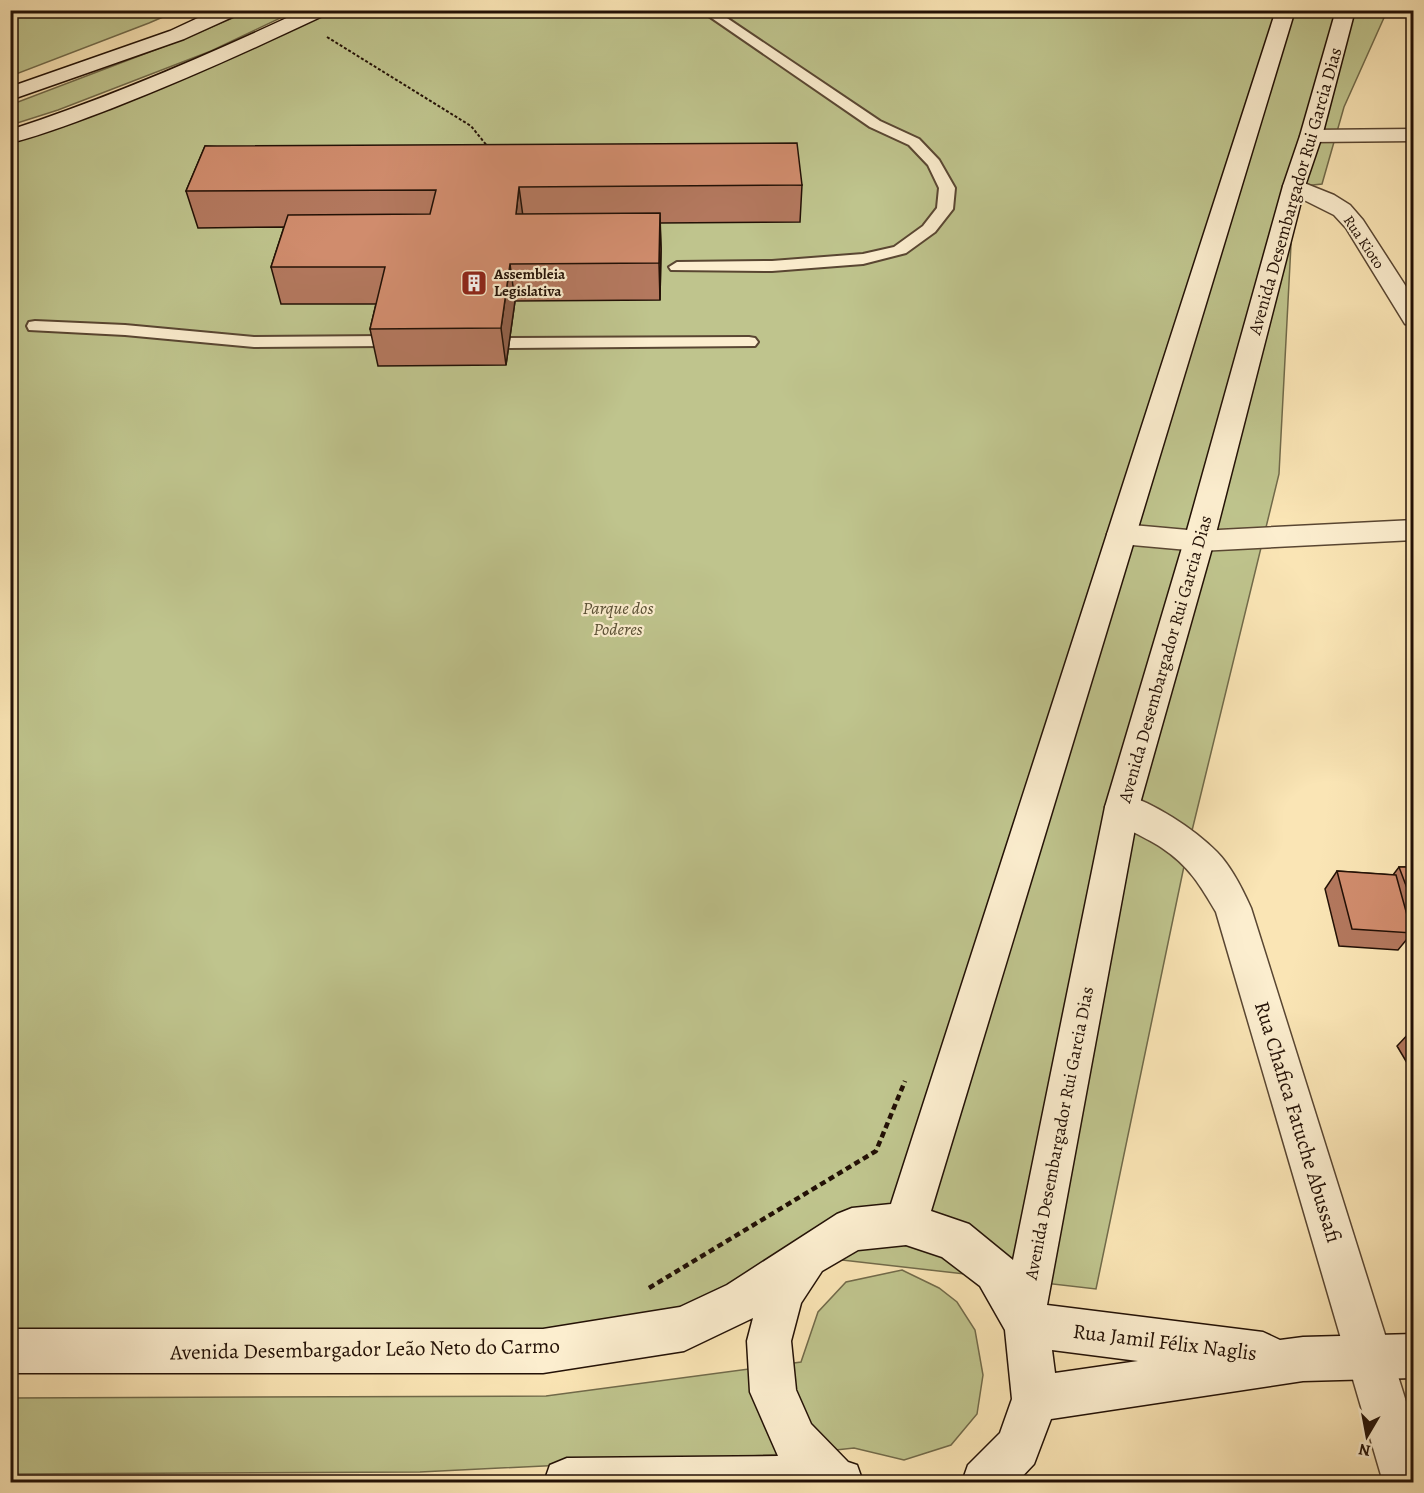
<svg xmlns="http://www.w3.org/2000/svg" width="1424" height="1493" viewBox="0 0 1424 1493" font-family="Alegreya,serif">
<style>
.green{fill:#bfc48d;stroke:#716a4a;stroke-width:1.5}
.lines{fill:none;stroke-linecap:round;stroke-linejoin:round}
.lane-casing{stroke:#594632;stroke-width:4}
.street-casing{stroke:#594632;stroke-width:3}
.secondary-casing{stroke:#231106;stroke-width:3}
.path-far1{stroke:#231106;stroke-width:2;stroke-dasharray:3 2;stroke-linecap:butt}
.path{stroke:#231106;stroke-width:4.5;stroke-dasharray:6 4;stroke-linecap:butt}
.lane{fill:#fceecf;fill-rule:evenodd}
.street{fill:#fceecf;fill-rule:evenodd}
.secondary{fill:#fceecf;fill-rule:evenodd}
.wall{fill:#b3785e;stroke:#231106;stroke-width:1.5}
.shaded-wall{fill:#92624c;stroke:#231106;stroke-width:1.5}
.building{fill:#d08c6d;stroke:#231106;stroke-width:1.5}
.labels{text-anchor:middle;stroke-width:4.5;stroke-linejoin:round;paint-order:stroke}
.far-street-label{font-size:15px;fill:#231106;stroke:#fceecf}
.far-poi-label{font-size:15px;font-weight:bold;fill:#231106;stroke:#fceecf;text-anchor:start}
.street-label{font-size:18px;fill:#231106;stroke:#fceecf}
.park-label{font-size:18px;font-style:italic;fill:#5a5035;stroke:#fceecf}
.near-street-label{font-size:21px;fill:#231106;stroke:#fceecf}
</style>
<rect width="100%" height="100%" fill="#fae5b5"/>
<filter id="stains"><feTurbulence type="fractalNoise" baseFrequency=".00333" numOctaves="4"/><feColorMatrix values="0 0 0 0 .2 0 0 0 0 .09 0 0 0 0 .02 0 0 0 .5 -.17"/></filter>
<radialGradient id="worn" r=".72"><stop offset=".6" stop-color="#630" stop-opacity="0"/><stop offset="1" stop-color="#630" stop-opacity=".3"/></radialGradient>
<path class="green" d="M 11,10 L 177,10 L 177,11 L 149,23 L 11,76 Z
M 249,11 L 295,11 L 211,51 L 58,110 L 11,125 L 10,105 L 181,40 Z
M 320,11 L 1387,11 L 1344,107 L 1322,184 L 1294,187 L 1279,474 L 1188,847 L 1096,1289 L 807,1256 L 684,1329 L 11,1351 L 11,137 Z
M 902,1270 L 939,1288 L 957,1302 L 975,1330 L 983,1375 L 977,1414 L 951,1445 L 904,1460 L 854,1448 L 808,1453 L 420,1472 L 11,1474 L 10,1398 L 546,1396 L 801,1362 L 818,1312 L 846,1282 Z"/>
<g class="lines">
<defs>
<path id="lane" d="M 700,10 L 715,10 L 880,121 L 919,139 L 939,160 L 955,188 L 953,209 L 935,232 L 906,253 L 863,264 L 772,271 L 671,270 L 669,267 L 677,262 L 772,261 L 863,254 L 894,247 L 923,226 L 937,208 L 939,188 L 928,165 L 909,145 L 870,127 Z
M 35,321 L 125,325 L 254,337 L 384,336 L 390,337 L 393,341 L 390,345 L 384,346 L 254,347 L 125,335 L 29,330 L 27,326 L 29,322 Z
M 749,337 L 755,338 L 758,342 L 755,346 L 509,348 L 503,347 L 500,343 L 503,339 L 509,338 Z"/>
<path id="street" d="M 1414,129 L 1414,141 L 1311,142 L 1304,140 L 1300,136 L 1304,132 L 1311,130 Z
M 1294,179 L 1334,195 L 1350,205 L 1363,220 L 1414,299 L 1414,326 L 1405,324 L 1346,228 L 1334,215 L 1286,191 L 1283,186 L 1286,181 Z
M 1414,520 L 1414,540 L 1199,551 L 1121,544 L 1111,541 L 1107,534 L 1111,527 L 1121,524 L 1199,531 Z
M 1122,793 C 1155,804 1192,827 1217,852 C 1231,866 1243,890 1251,908 L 1414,1427 L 1414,1482 L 1383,1482 L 1216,912 C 1200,885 1189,866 1162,848 C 1143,835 1115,827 1105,807 L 1110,797 Z"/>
<path id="secondary" d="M 215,10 L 241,10 L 239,14 L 184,39 L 10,100 L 10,87 L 170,31 Z
M 304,10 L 329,10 L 327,14 C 257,47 187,79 115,107 C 81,120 46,134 10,143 L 10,130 C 111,97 208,55 304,10 Z
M 1276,10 L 1295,10 L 931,1211 L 969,1224 L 1013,1260 L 1105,807 L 1184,541 L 1283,186 L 1300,136 L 1336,10 L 1355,10 L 1322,136 L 1305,186 L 1214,541 L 1139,807 L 1047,1305 L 1263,1332 L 1280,1340 L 1303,1337 L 1414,1334 L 1414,1378 L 1303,1381 L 1051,1419 L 1034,1464 L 1017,1482 L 962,1482 L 968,1465 L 1000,1433 L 1012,1399 L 1005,1330 L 980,1286 L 942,1257 L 906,1245 L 858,1250 L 822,1271 L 801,1303 L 791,1341 L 796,1390 L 811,1424 L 848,1462 L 857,1465 L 863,1482 L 544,1482 L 550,1465 L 567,1458 L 778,1456 L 750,1392 L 747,1341 L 753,1318 L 684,1351 L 543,1373 L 10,1373 L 10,1329 L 543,1329 L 680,1307 L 727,1285 L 837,1214 L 852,1208 L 891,1204 ZM 1052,1350 L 1138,1361 L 1055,1373 Z"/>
</defs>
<use href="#lane" class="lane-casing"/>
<use href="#street" class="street-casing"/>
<use href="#secondary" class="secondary-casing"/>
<path class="path-far1" d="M 327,37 L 471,126 L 488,147"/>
<path class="path" d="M 649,1288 L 876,1151 L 905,1081"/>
<use href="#lane" class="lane"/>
<use href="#street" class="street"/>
<use href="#secondary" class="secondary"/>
</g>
<path class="wall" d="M 205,146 L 802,185 L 800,222 L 660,223 L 661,249 L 660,300 L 515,301 L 506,365 L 378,366 L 370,329 L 376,304 L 281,304 L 271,267 L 284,227 L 198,228 L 186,191 Z
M 1399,867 L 1413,867 L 1413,951 L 1411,951 L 1407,939 L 1398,950 L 1339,946 L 1325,889 L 1337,871 L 1393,875 Z
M 1412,1030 L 1413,1030 L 1413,1073 L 1397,1046 Z"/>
<path class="shaded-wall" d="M 519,187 L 524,224 L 516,214 Z
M 660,213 L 661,249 L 660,300 L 659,263 Z
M 510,264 L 515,301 L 506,365 L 501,328 Z"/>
<path class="building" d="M 797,143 L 802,185 L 519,187 L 516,214 L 660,213 L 659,263 L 510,264 L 501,328 L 370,329 L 385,267 L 271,267 L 288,215 L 430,214 L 436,190 L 186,191 L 205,146 Z
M 1399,867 L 1413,867 L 1413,904 Z
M 1337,871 L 1396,875 L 1412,933 L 1352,929 Z"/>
<defs>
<symbol id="building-square" viewBox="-11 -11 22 22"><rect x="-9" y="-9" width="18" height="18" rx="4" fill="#8f2418" stroke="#fceecf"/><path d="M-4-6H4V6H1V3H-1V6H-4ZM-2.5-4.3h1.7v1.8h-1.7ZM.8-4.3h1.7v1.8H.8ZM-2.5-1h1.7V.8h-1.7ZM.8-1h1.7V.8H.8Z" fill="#fff"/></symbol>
</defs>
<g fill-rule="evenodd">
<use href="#building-square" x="459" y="268" width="30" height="30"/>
</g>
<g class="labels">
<g class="far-street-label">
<text transform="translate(1364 242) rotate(56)" y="5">Rua Kioto</text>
</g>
<g class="far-poi-label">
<text x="494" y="279">Assembleia<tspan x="494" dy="17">Legislativa</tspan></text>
</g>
<g class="street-label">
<text transform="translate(1295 191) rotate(-74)" y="6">Avenida Desembargador Rui Garcia Dias</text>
<text transform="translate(1165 659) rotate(-74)" y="6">Avenida Desembargador Rui Garcia Dias</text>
<text transform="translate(1059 1133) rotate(-79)" y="6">Avenida Desembargador Rui Garcia Dias</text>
</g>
<g class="park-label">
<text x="618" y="614">Parque dos<tspan x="618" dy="21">Poderes</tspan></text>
</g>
<g class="near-street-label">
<text transform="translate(1298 1122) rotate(73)" y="7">Rua Chafica Fatuche Abussafi</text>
<text transform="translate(1165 1342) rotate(7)" y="7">Rua Jamil Félix Naglis</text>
<text transform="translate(365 1349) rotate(-1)" y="7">Avenida Desembargador Leão Neto do Carmo</text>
</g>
</g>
<rect width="1424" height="1493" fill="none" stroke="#fae5b5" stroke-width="36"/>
<rect x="12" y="12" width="1400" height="1469" fill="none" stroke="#231106" stroke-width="3"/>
<rect x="18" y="18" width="1388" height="1457" fill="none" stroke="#231106" stroke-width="1.5"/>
<g transform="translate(1367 1436) rotate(190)" stroke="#fceecf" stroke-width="4.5" paint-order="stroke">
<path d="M0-4.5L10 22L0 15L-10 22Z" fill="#231106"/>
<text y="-9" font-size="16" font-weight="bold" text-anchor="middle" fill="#231106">N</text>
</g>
<rect width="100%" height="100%" filter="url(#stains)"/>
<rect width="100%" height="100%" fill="url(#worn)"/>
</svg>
